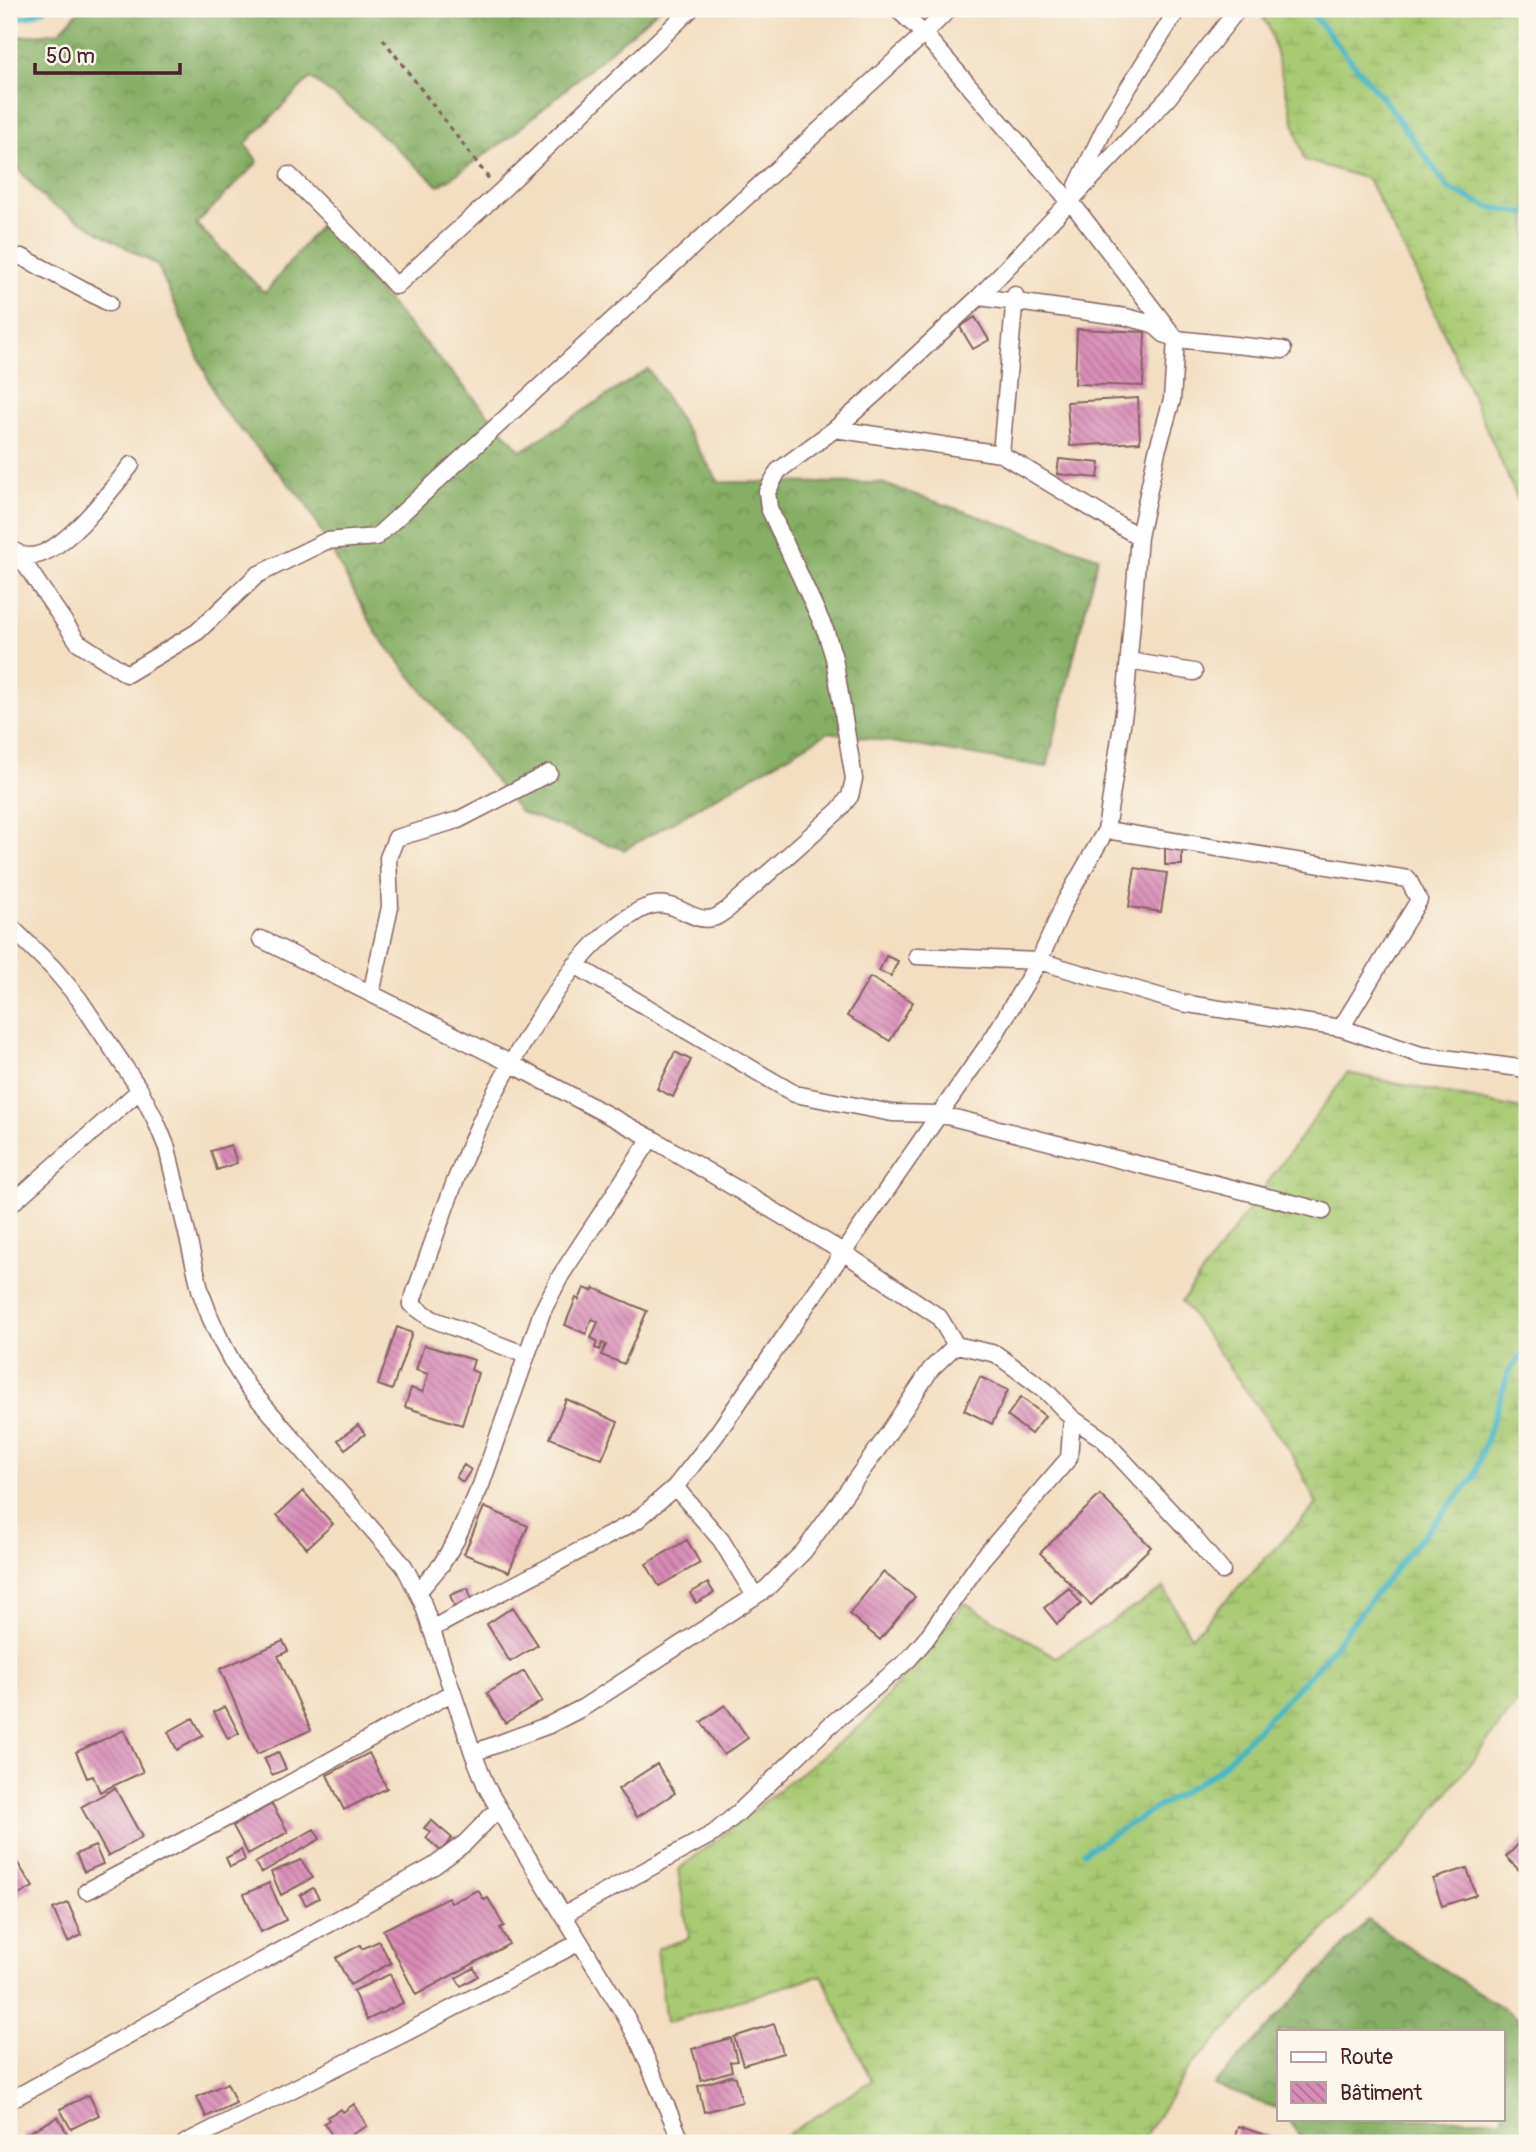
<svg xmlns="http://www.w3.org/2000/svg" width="1536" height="2152" viewBox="0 0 1536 2152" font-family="Pangolin,sans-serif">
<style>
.forest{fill:url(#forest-crowns);stroke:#686648;stroke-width:2}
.wetland{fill:url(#wetland-marsh);stroke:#7a744f;stroke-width:2}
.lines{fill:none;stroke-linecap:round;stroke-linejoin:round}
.stream{stroke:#48b6c3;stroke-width:6}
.building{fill:url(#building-back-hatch)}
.minor-casing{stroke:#856260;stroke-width:19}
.path{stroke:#856260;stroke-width:3.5;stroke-dasharray:5 5;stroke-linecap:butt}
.minor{stroke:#fff;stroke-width:16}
</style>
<defs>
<pattern id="forest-crowns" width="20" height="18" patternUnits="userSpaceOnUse" patternTransform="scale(1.75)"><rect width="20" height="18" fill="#86ae65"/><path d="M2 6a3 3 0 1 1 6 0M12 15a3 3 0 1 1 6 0" fill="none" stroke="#708d53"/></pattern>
<pattern id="wetland-marsh" width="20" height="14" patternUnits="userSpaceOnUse" patternTransform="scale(1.75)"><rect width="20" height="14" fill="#a9ca73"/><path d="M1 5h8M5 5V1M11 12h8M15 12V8" fill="none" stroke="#93ad64"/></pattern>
<pattern id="building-back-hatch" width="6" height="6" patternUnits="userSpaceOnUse" patternTransform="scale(1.75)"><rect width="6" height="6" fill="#d88bb6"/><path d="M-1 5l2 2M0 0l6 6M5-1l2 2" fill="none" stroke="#b17194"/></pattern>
</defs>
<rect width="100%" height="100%" fill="#fbf7ec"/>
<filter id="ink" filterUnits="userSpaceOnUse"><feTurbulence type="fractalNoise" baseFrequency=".0143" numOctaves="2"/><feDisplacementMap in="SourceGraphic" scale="14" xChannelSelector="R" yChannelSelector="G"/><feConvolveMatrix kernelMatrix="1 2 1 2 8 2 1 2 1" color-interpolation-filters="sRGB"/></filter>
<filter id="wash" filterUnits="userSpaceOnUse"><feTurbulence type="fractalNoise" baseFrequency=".00686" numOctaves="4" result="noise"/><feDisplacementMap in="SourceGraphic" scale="28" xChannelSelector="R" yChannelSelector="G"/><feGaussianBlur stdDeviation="1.57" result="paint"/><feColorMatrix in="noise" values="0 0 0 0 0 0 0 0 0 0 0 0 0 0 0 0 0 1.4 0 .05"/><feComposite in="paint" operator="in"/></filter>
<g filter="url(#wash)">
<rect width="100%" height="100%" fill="#f3dec1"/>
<path class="forest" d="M 81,9 L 659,9 L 509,138 L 439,186 L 351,108 L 310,78 L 245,144 L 258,162 L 196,224 L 265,293 L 320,225 L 521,451 L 648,369 L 719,482 L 881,483 L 1098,557 L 1047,767 L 829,732 L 624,850 L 520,812 L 377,634 L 305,502 L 220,406 L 158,266 L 47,202 L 9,158 L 9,38 L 59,32 Z
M 1368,1920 L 1527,2024 L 1527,2143 L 1305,2143 L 1287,2119 L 1503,2119 L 1503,2031 L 1279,2031 L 1279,2109 L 1214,2085 Z"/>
<path class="wetland" d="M 1257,9 L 1527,9 L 1527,520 L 1430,301 L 1368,179 L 1304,160 L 1269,27 Z
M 1347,1073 L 1527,1110 L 1527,1690 L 1406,1846 L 1191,2066 L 1140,2143 L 774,2143 L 871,2081 L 822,1975 L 666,2023 L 657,1949 L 689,1938 L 678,1870 L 866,1721 L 965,1603 L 1056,1657 L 1164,1588 L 1191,1637 L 1317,1504 L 1293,1456 L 1182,1301 Z"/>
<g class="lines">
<path class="stream" d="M 1308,9 L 1389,106 L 1449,189 L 1489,207 L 1527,214
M 9,20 L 28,16 L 45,9
M 1084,1852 L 1217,1771 L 1319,1665 L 1408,1553 L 1473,1479 L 1509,1372 L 1527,1349"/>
</g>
<g id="blocks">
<path class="building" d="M 975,317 L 989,340 L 973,349 L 960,327 Z
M 1077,329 L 1145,332 L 1143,386 L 1075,384 Z
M 1138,398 L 1140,442 L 1070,446 L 1067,402 Z
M 1059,459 L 1100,463 L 1098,478 L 1057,474 Z
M 1182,847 L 1182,865 L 1165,865 L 1165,848 Z
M 1135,868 L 1167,873 L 1161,912 L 1129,907 Z
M 886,956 L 898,961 L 891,976 L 879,971 Z
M 870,977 L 913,1002 L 890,1041 L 847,1016 Z
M 675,1052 L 691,1060 L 673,1097 L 657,1089 Z
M 231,1145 L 237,1163 L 217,1170 L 211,1151 Z
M 584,1288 L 592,1291 L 594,1288 L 647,1311 L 624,1364 L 601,1355 L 606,1345 L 602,1343 L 600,1350 L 595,1348 L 597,1341 L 591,1338 L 598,1322 L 592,1319 L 586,1334 L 565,1325 L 576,1298 L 579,1300 Z
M 397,1327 L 412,1333 L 392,1390 L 378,1385 Z
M 424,1345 L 474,1360 L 471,1370 L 478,1373 L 462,1425 L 405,1407 L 411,1388 L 423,1392 L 428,1374 L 416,1370 Z
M 980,1377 L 1008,1390 L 992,1424 L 964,1410 Z
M 1021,1397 L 1045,1416 L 1031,1434 L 1007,1416 Z
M 566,1399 L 618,1422 L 602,1459 L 550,1438 Z
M 358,1425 L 365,1434 L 345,1449 L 338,1440 Z
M 464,1465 L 471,1470 L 463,1482 L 456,1477 Z
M 303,1491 L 333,1524 L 307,1548 L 277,1515 Z
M 1100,1495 L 1151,1547 L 1091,1605 L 1040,1553 Z
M 484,1507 L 528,1526 L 509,1572 L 464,1554 Z
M 687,1540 L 700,1563 L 659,1586 L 646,1564 Z
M 883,1572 L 915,1597 L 880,1640 L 849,1614 Z
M 708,1583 L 714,1593 L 696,1603 L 690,1593 Z
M 468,1588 L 472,1601 L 455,1608 L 450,1595 Z
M 1069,1588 L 1081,1604 L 1057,1624 L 1044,1608 Z
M 513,1607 L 538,1645 L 510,1662 L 487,1624 Z
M 283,1641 L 288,1651 L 278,1656 L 311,1730 L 257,1754 L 220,1669 Z
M 524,1671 L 542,1701 L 505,1723 L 487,1693 Z
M 725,1705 L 748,1738 L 724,1755 L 701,1722 Z
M 225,1706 L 239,1733 L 228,1739 L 214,1712 Z
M 193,1718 L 203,1736 L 177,1750 L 168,1732 Z
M 124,1730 L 143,1772 L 100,1792 L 93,1776 L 87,1778 L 76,1752 Z
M 278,1752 L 286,1769 L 272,1775 L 264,1758 Z
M 369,1753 L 387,1788 L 344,1810 L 327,1775 Z
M 657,1764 L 675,1793 L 637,1817 L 618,1789 Z
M 115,1788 L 142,1837 L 108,1856 L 81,1807 Z
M 272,1804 L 288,1832 L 248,1854 L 233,1826 Z
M 431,1820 L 452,1838 L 441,1851 L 426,1838 L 431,1832 L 424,1828 Z
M 314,1829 L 320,1839 L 261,1873 L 255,1863 Z
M 1527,1835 L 1527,1878 L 1506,1857 Z
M 95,1846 L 103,1864 L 84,1872 L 76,1854 Z
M 241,1850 L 245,1860 L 230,1867 L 226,1858 Z
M 13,1856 L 33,1887 L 15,1897 L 9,1887 L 9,1859 Z
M 301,1860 L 313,1878 L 281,1895 L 271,1872 Z
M 1467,1868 L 1476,1895 L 1442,1906 L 1433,1879 Z
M 269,1883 L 286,1920 L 261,1932 L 244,1894 Z
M 313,1888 L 319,1898 L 306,1905 L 300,1895 Z
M 478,1890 L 484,1900 L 488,1898 L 504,1926 L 500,1928 L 509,1944 L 416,1995 L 383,1930 L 448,1897 L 451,1903 Z
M 68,1903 L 82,1935 L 68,1942 L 53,1909 Z
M 379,1941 L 391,1963 L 350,1985 L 336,1958 L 360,1945 L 362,1949 Z
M 474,1968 L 478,1976 L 461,1986 L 456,1978 Z
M 390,1974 L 403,2003 L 367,2020 L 353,1991 Z
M 774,2024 L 783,2053 L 743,2065 L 734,2037 Z
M 731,2038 L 737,2061 L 730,2062 L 732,2071 L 701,2080 L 692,2049 Z
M 731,2076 L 736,2077 L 742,2102 L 704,2112 L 698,2086 Z
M 227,2083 L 236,2103 L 206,2117 L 197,2097 Z
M 89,2095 L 99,2115 L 71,2129 L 60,2109 Z
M 354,2104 L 367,2126 L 337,2143 L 324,2123 L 329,2120 L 327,2117 L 341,2109 L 343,2112 Z
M 58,2117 L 68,2135 L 52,2143 L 27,2143 L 23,2135 Z
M 1238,2126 L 1271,2137 L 1269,2143 L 1233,2143 Z"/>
</g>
</g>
<g filter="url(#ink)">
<use href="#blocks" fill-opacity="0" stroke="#856260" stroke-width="2"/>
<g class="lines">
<defs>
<path id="minor" d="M 897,9 L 924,34 L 1078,211 L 1176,339 L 1283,350
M 289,175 L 350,236 L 396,286 L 500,192 L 691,9
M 1077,186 L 1111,115 L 1178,9
M 9,258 L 22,257 L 109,303
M 1015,295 L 1001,454 L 1139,537
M 835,429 L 1001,454
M 9,547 C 15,552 21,556 29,556 C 62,557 112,489 131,465
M 18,554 L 78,642 L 127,674 L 197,632 L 257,575 L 326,541 L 376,537 L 924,34 L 949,9
M 1129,661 L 1194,672
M 9,925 L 53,968 L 79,999 L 140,1090 L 155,1119 L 167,1148 L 201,1293 C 212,1326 228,1357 247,1386 L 404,1566 L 422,1601 L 473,1753 L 486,1786 L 509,1827 L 626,2017 L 640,2044 L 682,2143
M 261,939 L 510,1063 L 651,1138 L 843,1252 L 939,1317 L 956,1345 L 931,1369 L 879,1447 L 804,1551 L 766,1589 L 584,1707 L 549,1725 L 473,1753
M 917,956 L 1039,961 L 1182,1003 L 1341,1028 L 1419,900 L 1408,879 L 1106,830
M 575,965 L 795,1094 L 892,1113 L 939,1114 L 1323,1211
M 371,994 L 390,907 L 388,858 L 396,838 L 458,820 L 549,773
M 1341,1028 L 1421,1055 L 1527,1069
M 9,1206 L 140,1090
M 526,1355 L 432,1319 L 411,1304 C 435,1238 456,1170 488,1106 C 503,1076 520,1048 538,1019 C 565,976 593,937 638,911 C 674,891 687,924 713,918 C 718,917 723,912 727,910 L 839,810 L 850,796 L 854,779 L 834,658 L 826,632 L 769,508 L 767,492 L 778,471 L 835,429 L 877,392 L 979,297 L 1168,98 L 1238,9
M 1072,1418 L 1104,1440 L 1185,1527 L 1222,1571
M 675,1487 L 721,1540 L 755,1596
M 418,1592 L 441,1565 L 456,1540 L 481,1485 L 542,1312 L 561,1275 L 651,1138
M 431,1629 L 636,1521 L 675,1487 L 716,1435 L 994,1036 L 1039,961 L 1066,900 L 1106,830 L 1125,705 L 1139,537 L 1157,451 L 1172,400 L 1176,339 L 1164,334 L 1153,324 L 1126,317 L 979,297
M 87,1891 L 253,1804 L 453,1692
M 563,1915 L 714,1833 L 738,1813 L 828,1727 L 908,1660 L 926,1639 L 982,1559 L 1069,1458 L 1072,1418 L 1046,1391 L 996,1354 L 956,1345
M 9,2101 L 434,1866 L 465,1843 L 499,1808
M 185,2143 L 407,2032 L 580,1942"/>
</defs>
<use href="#minor" class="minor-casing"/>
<path class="path" d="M 383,39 L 490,180"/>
<use href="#minor" class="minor"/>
</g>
</g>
<rect width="1536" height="2152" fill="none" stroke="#fbf7ec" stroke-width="35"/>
<rect x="1277" y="2030" width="228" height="91" fill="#fbf7ec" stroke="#b4a19f" stroke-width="2"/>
<rect x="1291" y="2052" width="35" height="10" fill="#ffffff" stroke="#b4a19f" stroke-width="2"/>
<text x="1340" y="2064" font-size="21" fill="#4a1f2b">Route</text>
<rect x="1291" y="2082" width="35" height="21" fill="url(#building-back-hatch)" stroke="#b4a19f" stroke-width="2"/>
<text x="1340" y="2100" font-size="21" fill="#4a1f2b">Bâtiment</text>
<path d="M35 63v10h145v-10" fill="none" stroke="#4a1f2b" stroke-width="3.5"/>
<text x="46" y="63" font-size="21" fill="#4a1f2b" stroke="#fbf7ec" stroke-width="5" paint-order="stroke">50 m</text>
</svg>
